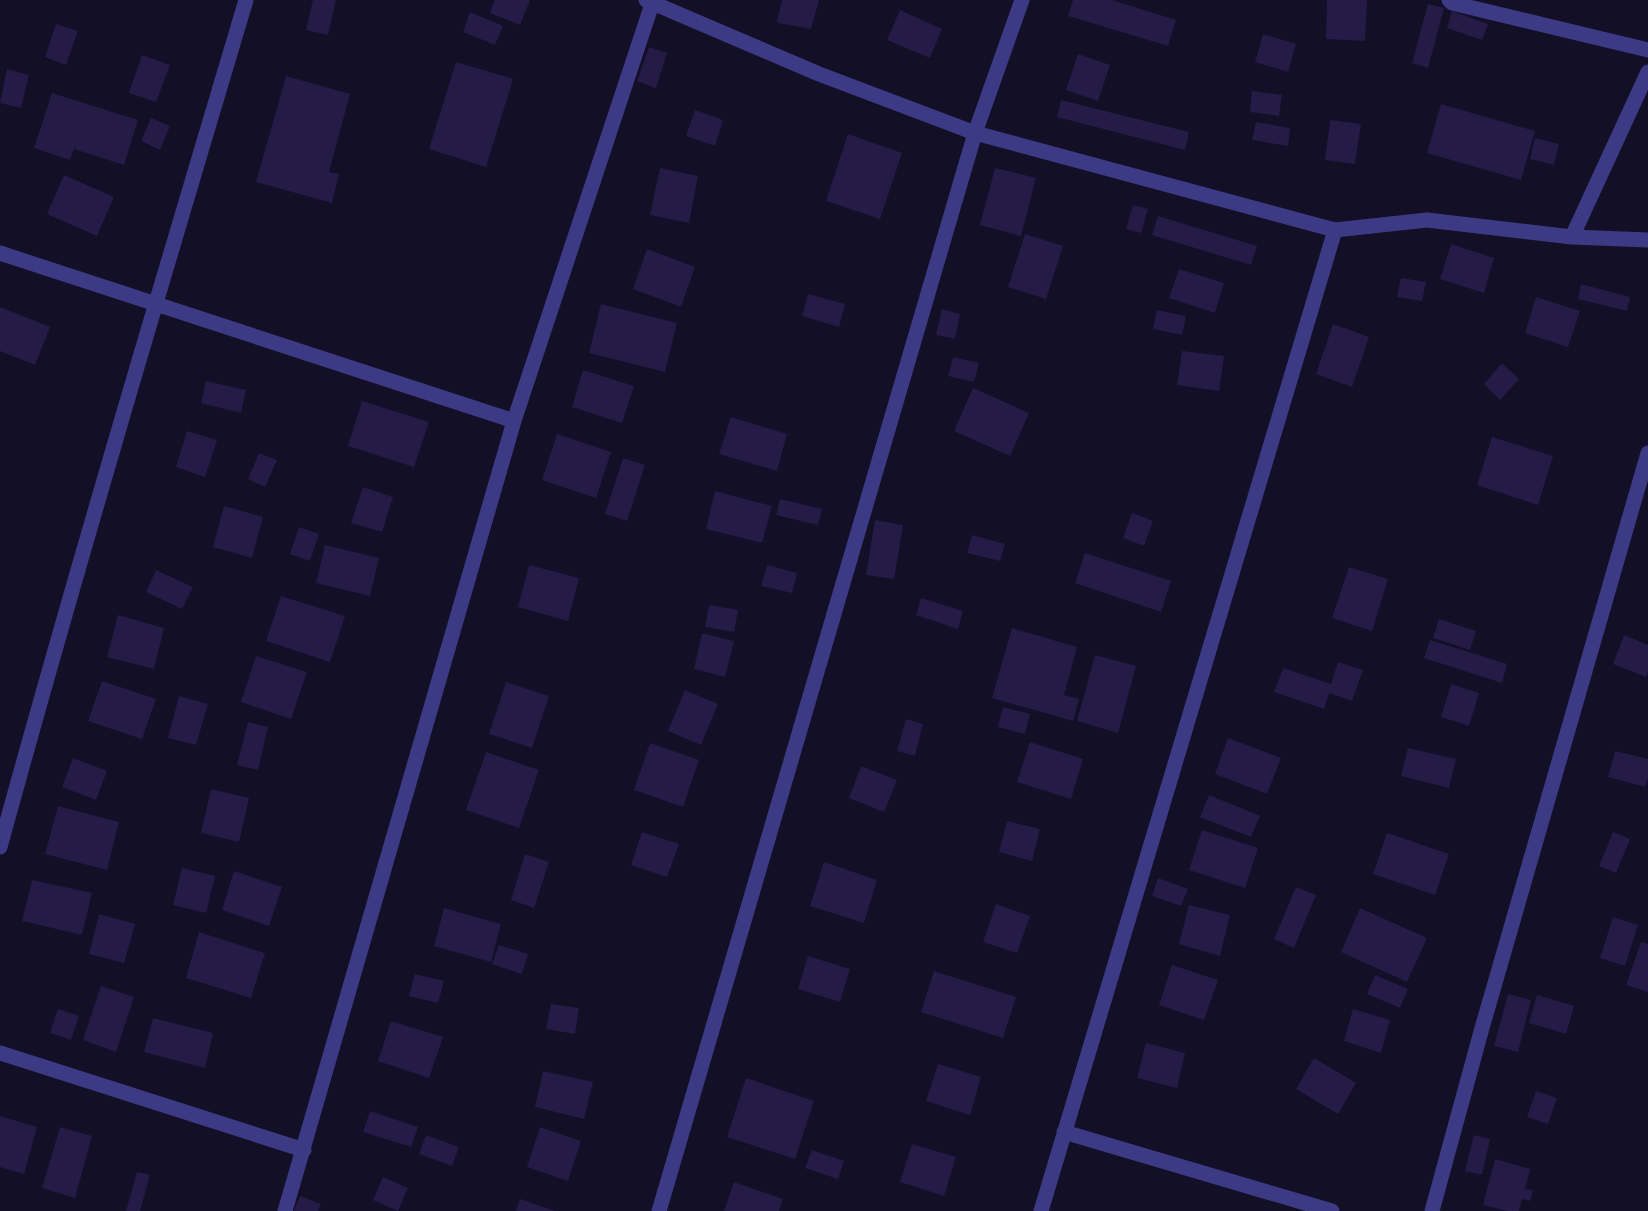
<svg xmlns="http://www.w3.org/2000/svg" width="1648" height="1211" viewBox="0 0 1648 1211" font-family="Jost,sans-serif">
<style>
.building{fill:#241b47}
.lines{fill:none;stroke-linecap:round;stroke-linejoin:round}
.minor{stroke:#3d3a85;stroke-width:15}
</style>
<rect width="100%" height="100%" fill="#130f26"/>
<path class="building" d="M 313,0 L 336,0 L 328,35 L 306,30 Z
M 495,0 L 530,0 L 520,25 L 490,13 Z
M 782,0 L 819,0 L 811,29 L 778,23 L 777,20 Z
M 1073,0 L 1112,0 L 1176,20 L 1168,46 L 1068,16 Z
M 1327,0 L 1367,0 L 1365,41 L 1326,39 Z
M 1428,4 L 1444,8 L 1428,68 L 1412,63 Z
M 900,10 L 942,29 L 930,58 L 887,40 Z
M 1452,11 L 1488,24 L 1482,40 L 1447,28 Z
M 470,12 L 503,26 L 495,45 L 463,32 Z
M 56,24 L 78,31 L 66,65 L 45,57 Z
M 1263,34 L 1296,44 L 1288,72 L 1255,62 Z
M 649,47 L 667,53 L 656,88 L 637,81 Z
M 1078,54 L 1110,65 L 1098,101 L 1066,90 Z
M 142,55 L 170,65 L 156,102 L 129,93 Z
M 456,62 L 513,79 L 486,167 L 429,149 Z
M 7,69 L 29,75 L 21,108 L 0,103 Z
M 286,76 L 350,94 L 329,172 L 339,174 L 332,203 L 256,182 Z
M 1252,91 L 1282,95 L 1279,116 L 1250,112 Z
M 52,93 L 138,120 L 124,165 L 74,149 L 70,160 L 34,148 Z
M 1061,100 L 1189,132 L 1185,150 L 1057,117 Z
M 1441,104 L 1535,131 L 1521,180 L 1427,153 Z
M 695,110 L 723,120 L 715,146 L 686,136 Z
M 151,118 L 170,126 L 160,150 L 141,141 Z
M 1330,120 L 1361,124 L 1355,164 L 1325,160 Z
M 1256,122 L 1290,128 L 1288,146 L 1252,140 Z
M 848,134 L 902,153 L 880,219 L 826,201 Z
M 1535,138 L 1559,144 L 1554,165 L 1530,159 Z
M 660,168 L 698,176 L 689,223 L 650,215 Z
M 995,168 L 1036,178 L 1021,236 L 980,225 Z
M 64,175 L 114,197 L 97,236 L 47,214 Z
M 1133,205 L 1148,209 L 1141,233 L 1126,229 Z
M 1158,216 L 1257,246 L 1251,265 L 1152,235 Z
M 1025,234 L 1063,246 L 1046,299 L 1008,287 Z
M 1451,244 L 1494,258 L 1484,293 L 1440,279 Z
M 647,249 L 695,267 L 681,307 L 633,289 Z
M 1179,269 L 1224,283 L 1215,313 L 1169,298 Z
M 1401,278 L 1426,282 L 1422,301 L 1397,297 Z
M 1581,284 L 1630,297 L 1627,311 L 1578,299 Z
M 808,294 L 845,304 L 839,327 L 802,316 Z
M 1536,297 L 1580,311 L 1568,347 L 1525,333 Z
M 601,304 L 677,323 L 665,372 L 589,353 Z
M 0,307 L 50,327 L 35,365 L 0,351 Z
M 942,309 L 960,314 L 955,339 L 936,335 Z
M 1157,310 L 1186,316 L 1182,335 L 1153,329 Z
M 1333,324 L 1369,337 L 1352,387 L 1316,374 Z
M 1182,351 L 1224,356 L 1219,391 L 1177,385 Z
M 953,357 L 979,363 L 974,382 L 948,376 Z
M 1502,363 L 1519,379 L 1500,400 L 1484,384 Z
M 583,370 L 634,386 L 622,423 L 572,407 Z
M 206,381 L 246,390 L 241,413 L 201,403 Z
M 973,388 L 1029,413 L 1010,456 L 954,431 Z
M 362,401 L 429,422 L 414,467 L 348,446 Z
M 731,417 L 787,434 L 777,471 L 719,454 Z
M 187,431 L 217,440 L 205,477 L 176,467 Z
M 557,434 L 611,452 L 596,498 L 542,480 Z
M 1492,437 L 1553,456 L 1538,505 L 1477,485 Z
M 259,453 L 277,460 L 265,487 L 248,479 Z
M 623,458 L 645,465 L 627,521 L 605,514 Z
M 363,487 L 393,497 L 382,532 L 351,523 Z
M 715,491 L 772,506 L 762,543 L 706,529 Z
M 780,499 L 822,509 L 818,525 L 776,515 Z
M 224,506 L 263,517 L 252,558 L 213,547 Z
M 1132,513 L 1153,521 L 1144,546 L 1123,538 Z
M 875,520 L 903,525 L 894,579 L 866,575 Z
M 299,527 L 319,534 L 310,561 L 290,554 Z
M 972,535 L 1005,544 L 1000,561 L 967,553 Z
M 325,545 L 379,558 L 370,596 L 316,583 Z
M 1085,553 L 1171,581 L 1161,612 L 1075,583 Z
M 529,565 L 579,578 L 568,621 L 518,607 Z
M 767,565 L 797,573 L 792,593 L 761,586 Z
M 1349,567 L 1388,579 L 1372,631 L 1332,618 Z
M 156,570 L 193,587 L 182,609 L 146,592 Z
M 281,596 L 345,616 L 330,662 L 266,641 Z
M 921,598 L 963,611 L 958,629 L 916,615 Z
M 709,605 L 738,610 L 734,632 L 705,627 Z
M 118,615 L 164,628 L 154,669 L 107,657 Z
M 1439,619 L 1476,631 L 1470,650 L 1433,638 Z
M 1012,628 L 1077,647 L 1064,695 L 1079,699 L 1073,721 L 992,698 Z
M 702,633 L 734,641 L 725,677 L 694,669 Z
M 1624,635 L 1648,645 L 1648,672 L 1646,677 L 1613,664 Z
M 1430,640 L 1507,664 L 1502,683 L 1424,658 Z
M 1095,655 L 1136,666 L 1118,733 L 1077,721 Z
M 256,656 L 307,672 L 291,719 L 241,702 Z
M 1338,662 L 1363,670 L 1352,701 L 1329,693 L 1324,709 L 1274,692 L 1283,668 L 1331,684 Z
M 102,681 L 156,699 L 142,739 L 88,721 Z
M 506,682 L 549,696 L 532,748 L 489,734 Z
M 1451,684 L 1479,693 L 1469,726 L 1441,717 Z
M 685,690 L 718,704 L 701,745 L 668,731 Z
M 179,696 L 208,704 L 196,745 L 168,738 Z
M 1003,707 L 1030,714 L 1025,734 L 998,727 Z
M 906,719 L 923,724 L 915,756 L 897,751 Z
M 248,722 L 268,727 L 258,770 L 237,765 Z
M 1228,738 L 1281,758 L 1267,794 L 1215,774 Z
M 1030,742 L 1083,759 L 1071,799 L 1017,782 Z
M 650,743 L 699,760 L 683,807 L 634,790 Z
M 1408,748 L 1456,759 L 1449,788 L 1401,776 Z
M 1615,751 L 1648,759 L 1648,778 L 1645,787 L 1608,777 Z
M 486,752 L 539,770 L 519,828 L 466,810 Z
M 73,758 L 107,771 L 96,800 L 62,787 Z
M 861,766 L 897,780 L 884,812 L 849,798 Z
M 211,789 L 249,798 L 239,842 L 201,833 Z
M 1209,795 L 1260,816 L 1251,837 L 1200,817 Z
M 58,806 L 119,822 L 107,870 L 45,854 Z
M 1007,821 L 1040,829 L 1032,861 L 999,852 Z
M 1202,830 L 1258,848 L 1245,888 L 1189,870 Z
M 642,832 L 679,844 L 667,877 L 631,865 Z
M 1613,832 L 1630,839 L 1616,873 L 1599,866 Z
M 1387,833 L 1449,854 L 1435,895 L 1373,874 Z
M 525,854 L 549,862 L 534,908 L 511,900 Z
M 824,862 L 877,880 L 864,923 L 810,906 Z
M 182,868 L 215,876 L 206,913 L 173,905 Z
M 234,871 L 282,887 L 269,926 L 222,910 Z
M 1158,878 L 1188,889 L 1181,906 L 1152,896 Z
M 32,880 L 92,893 L 82,935 L 22,921 Z
M 1296,887 L 1316,895 L 1294,948 L 1274,939 Z
M 996,904 L 1030,916 L 1017,953 L 983,942 Z
M 1189,905 L 1230,915 L 1220,956 L 1179,944 Z
M 444,908 L 501,924 L 491,962 L 434,946 Z
M 1360,908 L 1427,938 L 1407,982 L 1341,952 Z
M 99,914 L 135,924 L 124,963 L 89,954 Z
M 1613,917 L 1638,925 L 1625,966 L 1600,958 Z
M 199,932 L 265,953 L 251,998 L 186,978 Z
M 1641,942 L 1648,944 L 1648,992 L 1626,985 Z
M 499,945 L 528,954 L 522,974 L 492,964 Z
M 808,956 L 850,969 L 840,1002 L 798,989 Z
M 1172,965 L 1218,980 L 1204,1020 L 1159,1005 Z
M 934,971 L 1016,997 L 1003,1038 L 921,1012 Z
M 415,974 L 444,981 L 438,1003 L 409,996 Z
M 1375,975 L 1408,989 L 1400,1008 L 1367,994 Z
M 101,986 L 134,997 L 116,1052 L 83,1040 Z
M 1508,994 L 1531,1000 L 1518,1052 L 1494,1046 Z
M 1537,995 L 1574,1006 L 1566,1034 L 1529,1023 Z
M 551,1004 L 579,1008 L 575,1034 L 546,1029 Z
M 58,1009 L 79,1016 L 71,1040 L 50,1033 Z
M 1353,1009 L 1390,1020 L 1381,1053 L 1344,1041 Z
M 153,1018 L 213,1033 L 205,1068 L 144,1052 Z
M 391,1021 L 443,1037 L 429,1078 L 378,1061 Z
M 1146,1043 L 1185,1053 L 1177,1088 L 1137,1078 Z
M 1314,1058 L 1356,1083 L 1338,1114 L 1296,1089 Z
M 938,1064 L 981,1077 L 970,1115 L 926,1101 Z
M 543,1071 L 593,1082 L 584,1119 L 535,1107 Z
M 746,1078 L 814,1101 L 795,1159 L 727,1137 Z
M 1536,1091 L 1557,1098 L 1548,1124 L 1527,1117 Z
M 370,1111 L 418,1127 L 411,1147 L 363,1132 Z
M 0,1116 L 37,1127 L 24,1174 L 0,1167 Z
M 60,1127 L 92,1136 L 75,1198 L 42,1188 Z
M 540,1127 L 581,1141 L 568,1181 L 527,1167 Z
M 426,1135 L 459,1147 L 452,1166 L 419,1154 Z
M 1474,1135 L 1490,1139 L 1482,1175 L 1465,1171 Z
M 912,1144 L 956,1157 L 944,1196 L 900,1182 Z
M 812,1150 L 844,1161 L 838,1179 L 805,1168 Z
M 1495,1159 L 1530,1169 L 1525,1189 L 1533,1190 L 1530,1201 L 1522,1199 L 1519,1211 L 1507,1211 L 1483,1205 Z
M 137,1172 L 150,1175 L 140,1211 L 126,1211 Z
M 383,1177 L 408,1188 L 398,1211 L 373,1200 Z
M 734,1182 L 783,1199 L 779,1211 L 724,1211 Z
M 300,1196 L 321,1204 L 318,1211 L 294,1211 Z
M 520,1199 L 555,1211 L 516,1211 Z"/>
<g class="lines">
<path class="minor" d="M 646,0 L 819,74 L 975,133 L 1335,230 L 1427,220 L 1572,237 L 1648,240
M 1449,0 L 1452,3 L 1648,50
M 1572,237 L 1648,72
M 0,253 L 514,421
M 0,847 C 78,563 162,282 246,0
M 0,1053 L 304,1150
M 1064,1132 L 1332,1211
M 285,1211 L 514,421 L 652,4
M 659,1211 L 975,133 L 1022,0
M 1041,1211 L 1335,230
M 1432,1211 L 1482,1028 L 1648,453"/>
</g>
</svg>
